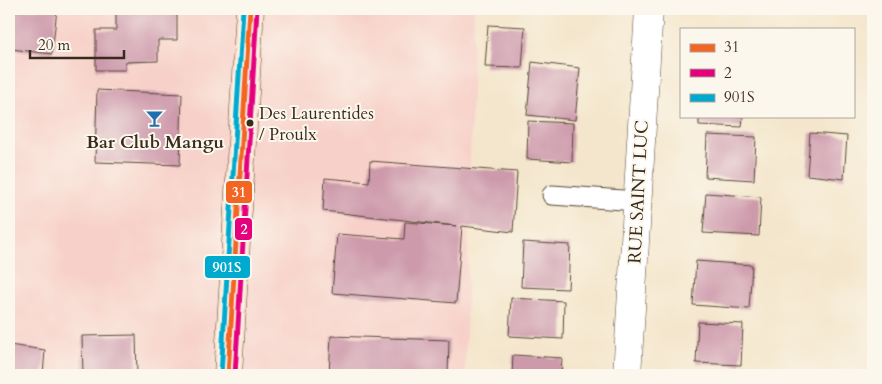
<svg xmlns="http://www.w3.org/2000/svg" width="882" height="384" viewBox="0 0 882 384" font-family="Cardo,serif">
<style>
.built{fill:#f7d1c9}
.building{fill:#cd9aac}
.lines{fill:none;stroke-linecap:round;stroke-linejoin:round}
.lane-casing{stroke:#574638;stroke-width:21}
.street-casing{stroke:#574638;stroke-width:29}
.secondary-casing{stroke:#574638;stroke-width:29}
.lane{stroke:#fff;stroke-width:19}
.street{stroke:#fff;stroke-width:28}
.secondary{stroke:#fde4d1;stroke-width:28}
.bus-1-casing{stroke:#fbf7ec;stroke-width:9}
.bus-2-casing{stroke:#fbf7ec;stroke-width:9}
.bus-3-casing{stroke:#fbf7ec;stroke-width:9}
.bus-1{stroke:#f26522;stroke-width:5}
.bus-2{stroke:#e5007d;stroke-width:5}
.bus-3{stroke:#00a9ce;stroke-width:5}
.bus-dot{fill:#3b2a1e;stroke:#fbf7ec;stroke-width:2}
.labels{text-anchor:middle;stroke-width:4;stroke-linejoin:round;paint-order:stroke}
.bus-label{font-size:17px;fill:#3b2a1e;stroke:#fbf7ec;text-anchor:start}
.poi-label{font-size:18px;font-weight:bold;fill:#3b2a1e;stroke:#fbf7ec}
.street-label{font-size:18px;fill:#3b2a1e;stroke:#fbf7ec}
.line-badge{stroke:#fbf7ec;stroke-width:2}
.badge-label{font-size:14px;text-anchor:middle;font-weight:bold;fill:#fff}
</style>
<rect width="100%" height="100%" fill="#fbf7ec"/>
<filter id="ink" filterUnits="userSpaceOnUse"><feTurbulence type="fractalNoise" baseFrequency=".02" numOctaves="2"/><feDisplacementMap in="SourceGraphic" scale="10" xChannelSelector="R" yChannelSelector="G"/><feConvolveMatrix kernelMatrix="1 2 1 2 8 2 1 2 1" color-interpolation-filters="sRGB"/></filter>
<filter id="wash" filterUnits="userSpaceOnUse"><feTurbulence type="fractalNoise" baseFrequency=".0096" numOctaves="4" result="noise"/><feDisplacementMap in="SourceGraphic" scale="20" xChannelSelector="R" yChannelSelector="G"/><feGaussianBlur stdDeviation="1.12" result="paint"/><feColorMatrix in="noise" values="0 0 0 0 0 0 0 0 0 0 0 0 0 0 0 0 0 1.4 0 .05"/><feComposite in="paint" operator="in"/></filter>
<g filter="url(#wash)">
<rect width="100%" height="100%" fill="#f4e6cc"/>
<path class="built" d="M 10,9 L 474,9 L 465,375 L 9,375 Z"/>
<g id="blocks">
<path class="building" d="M 15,9 L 57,9 L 52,54 L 11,49 Z
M 177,9 L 177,40 L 158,40 L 158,61 L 125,62 L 125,70 L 96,70 L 96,30 L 116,30 L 116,10 Z
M 488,25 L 525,27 L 522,68 L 485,67 Z
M 532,62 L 580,68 L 575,120 L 527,115 Z
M 97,90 L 182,94 L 180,165 L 95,162 Z
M 699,116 L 743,116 L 742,127 L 699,125 Z
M 528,121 L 573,123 L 572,162 L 527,159 Z
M 810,133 L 847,136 L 844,179 L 807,175 Z
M 707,135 L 756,137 L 754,180 L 705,177 Z
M 370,161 L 517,172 L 513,232 L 462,226 L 456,303 L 332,293 L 337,234 L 404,239 L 405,222 L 457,226 L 323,211 L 325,178 L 369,182 Z
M 706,193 L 761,197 L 759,236 L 703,233 Z
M 523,242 L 570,245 L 568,289 L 521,287 Z
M 696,261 L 752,265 L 749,309 L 693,305 Z
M 511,298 L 564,301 L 563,339 L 509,336 Z
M 698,322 L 743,324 L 741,365 L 696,363 Z
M 136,335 L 137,375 L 83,375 L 82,336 Z
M 331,336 L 449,340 L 448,375 L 329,375 Z
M 9,345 L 45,350 L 43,375 L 9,375 Z
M 513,355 L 562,358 L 561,375 L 512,375 Z"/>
</g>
</g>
<g filter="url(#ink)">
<use href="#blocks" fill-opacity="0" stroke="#574638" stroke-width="1"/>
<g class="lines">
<defs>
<path id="lane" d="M 552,195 L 637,201"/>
<path id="street" d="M 627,375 L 649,9"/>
<path id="secondary" d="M 228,375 L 250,9"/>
</defs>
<use href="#lane" class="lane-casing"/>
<use href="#street" class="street-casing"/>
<use href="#secondary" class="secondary-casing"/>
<use href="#lane" class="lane"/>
<use href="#street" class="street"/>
<use href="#secondary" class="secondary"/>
<defs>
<path id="bus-1" d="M 228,375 L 250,9"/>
<path id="bus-2" d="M 235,375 L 257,9"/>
<path id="bus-3" d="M 221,375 L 243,9"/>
</defs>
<use href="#bus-1" class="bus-1-casing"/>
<use href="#bus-2" class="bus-2-casing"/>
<use href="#bus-3" class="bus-3-casing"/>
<use href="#bus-1" class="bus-1"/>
<use href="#bus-2" class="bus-2"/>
<use href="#bus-3" class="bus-3"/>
</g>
</g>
<defs>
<symbol id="bar-bare" viewBox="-9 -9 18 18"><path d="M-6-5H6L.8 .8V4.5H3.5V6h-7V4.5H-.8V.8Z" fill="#1f6fb2" stroke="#fbf7ec" stroke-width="2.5" paint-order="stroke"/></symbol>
</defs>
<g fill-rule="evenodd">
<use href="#bar-bare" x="142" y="106" width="25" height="25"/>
</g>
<circle class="bus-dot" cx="250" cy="123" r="4.5"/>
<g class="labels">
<g class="bus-label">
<text x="259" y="119">Des Laurentides<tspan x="259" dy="21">/ Proulx</tspan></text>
</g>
<g class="poi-label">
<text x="155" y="148">Bar Club Mangu</text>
</g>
<g class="street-label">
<text transform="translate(638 192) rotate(-87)" y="6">RUE SAINT LUC</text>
</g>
</g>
<g class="line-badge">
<rect x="225" y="180" width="28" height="24" rx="5" fill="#f26522"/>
<rect x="234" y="217" width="19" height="24" rx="5" fill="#e5007d"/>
<rect x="204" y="255" width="47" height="24" rx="5" fill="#00a9ce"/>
</g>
<g class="badge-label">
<text x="239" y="197">31</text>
<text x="244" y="234">2</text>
<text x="227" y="272">901S</text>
</g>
<rect width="882" height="384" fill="none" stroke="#fbf7ec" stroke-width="30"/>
<rect x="680" y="28" width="175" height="90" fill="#fbf7ec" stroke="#aea59a"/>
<rect x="690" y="44" width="25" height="8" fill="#f26522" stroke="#aea59a"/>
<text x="724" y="52" font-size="15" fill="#3b2a1e">31</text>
<rect x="690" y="69" width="25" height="8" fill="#e5007d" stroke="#aea59a"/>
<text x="724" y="78" font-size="15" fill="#3b2a1e">2</text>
<rect x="690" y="94" width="25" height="8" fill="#00a9ce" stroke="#aea59a"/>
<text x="724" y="102" font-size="15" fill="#3b2a1e">901S</text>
<path d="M30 50v8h94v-8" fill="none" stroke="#3b2a1e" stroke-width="2.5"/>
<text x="38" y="50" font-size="15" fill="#3b2a1e" stroke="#fbf7ec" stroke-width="4" paint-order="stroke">20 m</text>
</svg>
